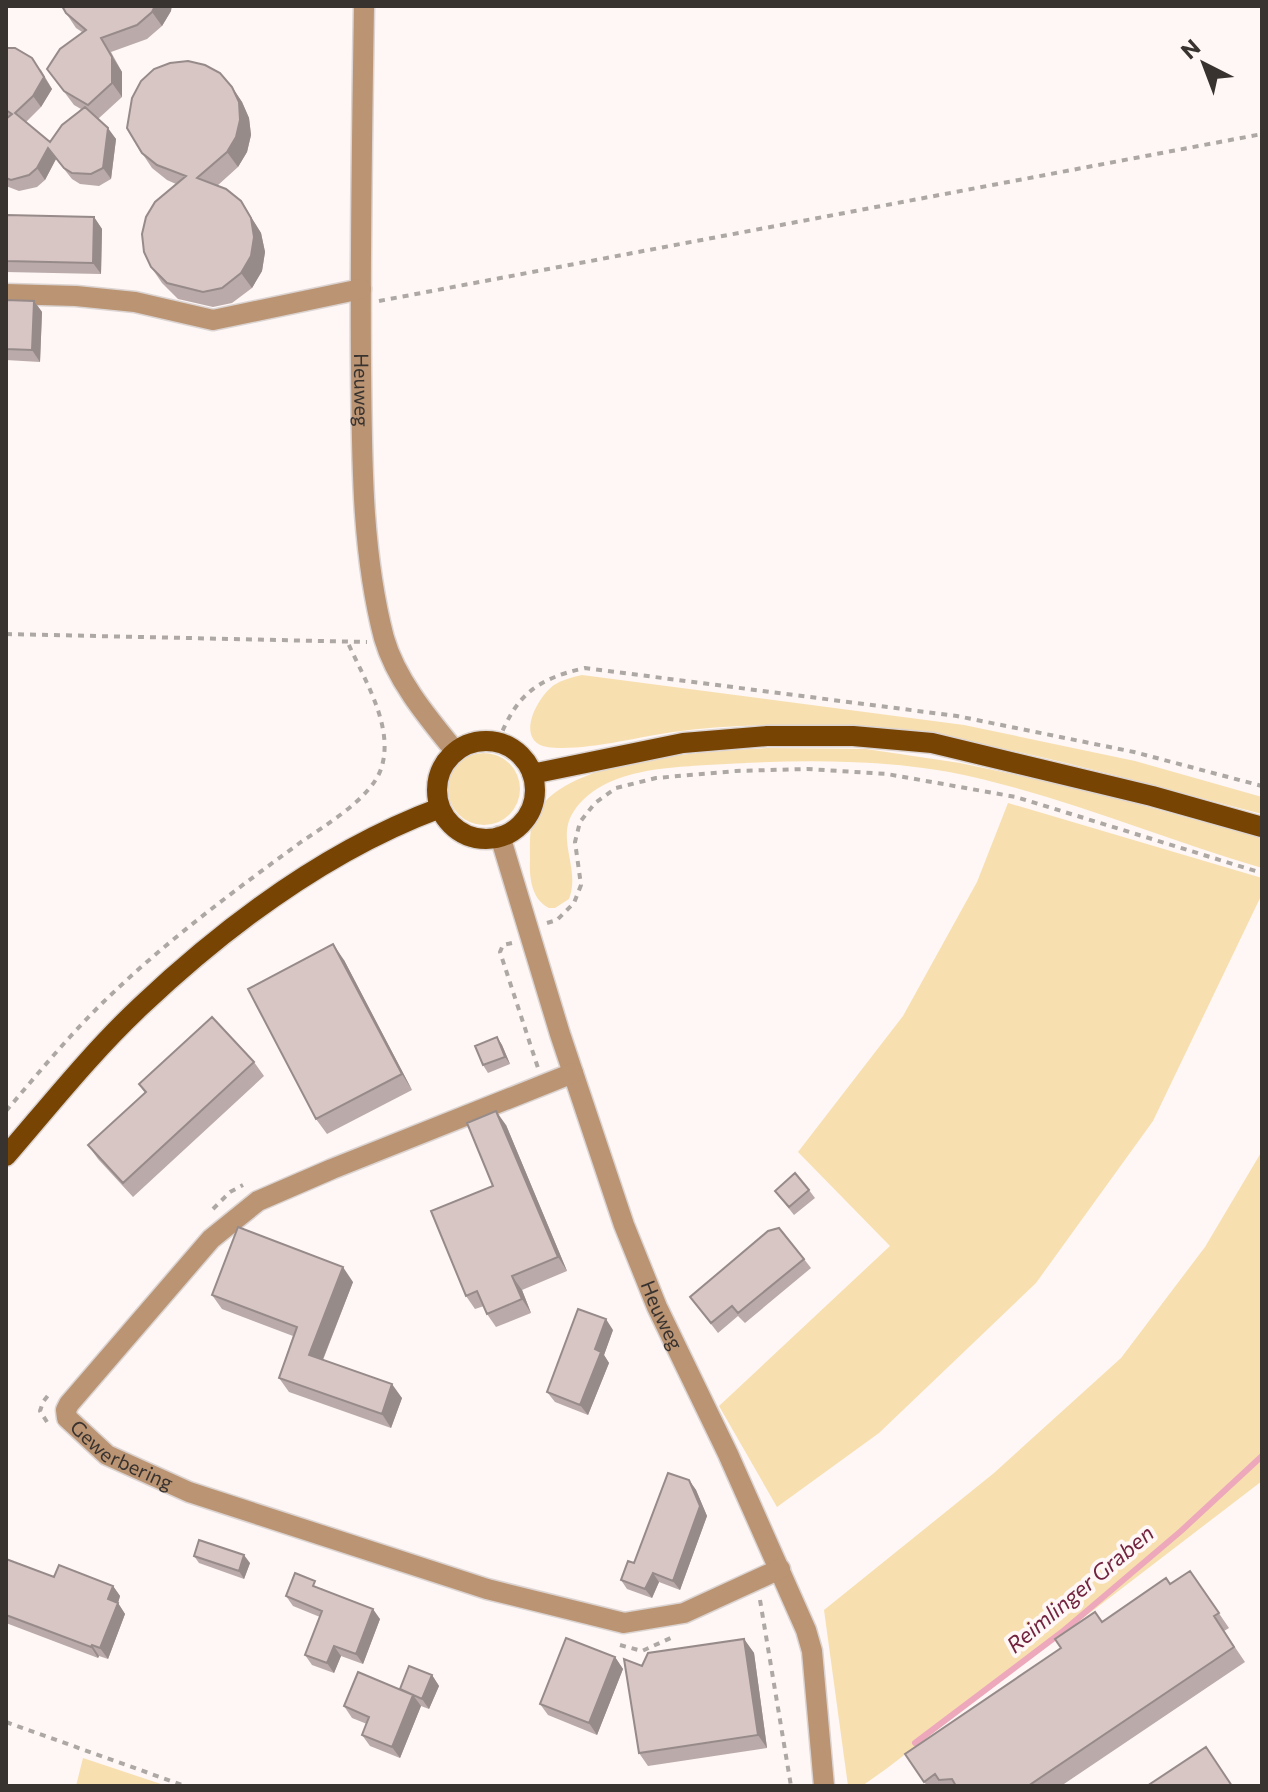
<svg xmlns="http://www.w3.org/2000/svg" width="1268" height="1792" viewBox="0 0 1268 1792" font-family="Commissioner,sans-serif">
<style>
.green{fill:#f7dfb0}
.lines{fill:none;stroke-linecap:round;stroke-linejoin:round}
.stream{stroke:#eda8bb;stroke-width:6}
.minor-casing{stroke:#dbd4d2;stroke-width:23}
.major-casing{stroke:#dbd4d2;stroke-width:23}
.path{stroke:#aea8a5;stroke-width:4;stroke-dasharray:6 6;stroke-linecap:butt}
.minor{stroke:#ba9473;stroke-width:20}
.major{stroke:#774403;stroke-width:20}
.wall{fill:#baaaa9}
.shaded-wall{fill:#978b8a}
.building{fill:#d8c6c5;stroke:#978b8a;stroke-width:2}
.labels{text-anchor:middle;stroke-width:8;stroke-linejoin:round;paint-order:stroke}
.street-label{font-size:20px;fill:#393330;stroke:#fef7f5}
.water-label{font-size:22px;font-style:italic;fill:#72233f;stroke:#fef7f5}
</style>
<rect width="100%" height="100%" fill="#fef7f5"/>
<path class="green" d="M 582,675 L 964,725 L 1135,761 L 1262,797 L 1262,814 C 1119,778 979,732 830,726 C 778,724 725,725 673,732 C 638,737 581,752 547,747 C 514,741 537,697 554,685 C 562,680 572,677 582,675 Z
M 767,748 L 866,749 L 960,763 L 1079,788 L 1262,838 L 1262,868 C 1157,837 1056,793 949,772 C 870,758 787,760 707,765 C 662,768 602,770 574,811 C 555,839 581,868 569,899 L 555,908 L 549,908 C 532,900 529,878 530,860 C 530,848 529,828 534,818 C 561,756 708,752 767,748 Z
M448 789a36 36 0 1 1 72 0a36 36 0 1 1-72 0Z
M 1008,803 L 1262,878 L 1262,894 L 1153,1121 L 1036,1283 L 879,1433 L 777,1507 L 719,1406 L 890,1246 L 798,1152 L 903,1016 L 977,882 Z
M 1262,1151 L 1262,1481 L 886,1769 L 862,1786 L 848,1786 L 824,1610 L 994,1473 L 1121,1358 L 1205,1247 Z
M 83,1758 L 167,1786 L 76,1786 Z"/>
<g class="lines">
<path class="stream" d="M 915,1743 L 1062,1632 L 1181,1531 L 1262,1456"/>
<defs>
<g id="minor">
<path id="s1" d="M 364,6 C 362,126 360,246 361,366 C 362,456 361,550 384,638 C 396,680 428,718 455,751"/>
<path d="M 6,294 L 76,296 L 135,302 L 213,320 L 361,289"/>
<path id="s2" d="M 500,836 L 560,1034 L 624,1225 L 657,1307 L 728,1454 L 806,1630 L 812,1651 L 824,1786"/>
<path id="s3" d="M 573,1073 L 332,1169 L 258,1201 L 211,1239 L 69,1404 L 66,1410 L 67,1418 L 107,1455 L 189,1492 L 487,1589 L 624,1623 L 684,1613 L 780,1569"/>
</g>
<path id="major" d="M437 790a49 49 0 1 1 98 0a49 49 0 1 1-98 0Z
M 532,774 L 683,743 L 767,736 L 853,736 L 932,743 L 1152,796 L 1262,827
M 6,1156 C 50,1105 92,1052 141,1006 C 228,924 329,849 440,808"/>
</defs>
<use href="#minor" class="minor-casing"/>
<use href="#major" class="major-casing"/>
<path class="path" d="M 379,301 L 1262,134
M 6,634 L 367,642
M 498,742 C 516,695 536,679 585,668 L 957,716 L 1134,752 L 1262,786
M 547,923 L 557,920 L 574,903 L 581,885 L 575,842 L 580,822 L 595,803 L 616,788 L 656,778 L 736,771 L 807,769 L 887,774 L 1016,797 L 1262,873
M 512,943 L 503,945 L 500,952 L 538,1068
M 6,1111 C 41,1070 76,1027 116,990 C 173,936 238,888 301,842 C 326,825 371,798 381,769 C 395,728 365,681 348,643
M 213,1209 L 230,1192 L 243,1185
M 47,1422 L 40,1411 L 43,1402 L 50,1393
M 760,1600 L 791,1786
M 620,1645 L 642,1651 L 675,1636
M 6,1722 L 185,1786"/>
<use href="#minor" class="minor"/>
<use href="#major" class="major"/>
</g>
<path class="wall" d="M 171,11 L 162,26 L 147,39 L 111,52 L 122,72 L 122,97 L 98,119 L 116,139 L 111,179 L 99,186 L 80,184 L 72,179 L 56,159 L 45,180 L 37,187 L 19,191 L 6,186 L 6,119 L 8,117 L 6,117 L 6,48 L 41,70 L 52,89 L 41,107 L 26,122 L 50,142 L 81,109 L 74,105 L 47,69 L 82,32 L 76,28 L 66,13 Z
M 232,87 L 242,102 L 249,118 L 251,135 L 247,152 L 238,167 L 217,186 L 241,201 L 261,233 L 265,252 L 262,271 L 252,288 L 232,303 L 213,307 L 178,299 L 162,283 L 151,267 L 176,184 L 167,180 L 152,168 L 142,153 Z
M 6,215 L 94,217 L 102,229 L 101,274 L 6,272 Z
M 6,300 L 34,301 L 42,312 L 40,362 L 6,360 Z
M 344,960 L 412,1090 L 327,1134 L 316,1119 Z
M 497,1037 L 502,1045 L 510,1064 L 488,1073 L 483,1065 Z
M 254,1062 L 264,1076 L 133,1197 L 98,1159 L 88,1145 L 145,1093 L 139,1084 Z
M 506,1125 L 567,1271 L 522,1290 L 531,1313 L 496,1327 L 487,1314 L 484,1306 L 475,1309 L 466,1296 L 493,1186 Z
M 809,1190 L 815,1198 L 794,1215 L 775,1191 Z
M 804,1259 L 811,1268 L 745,1323 L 738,1316 L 718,1333 L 690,1297 Z
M 353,1282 L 323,1360 L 402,1398 L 391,1428 L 289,1392 L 279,1378 L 293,1336 L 222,1309 L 212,1295 Z
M 613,1330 L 604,1355 L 609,1363 L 588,1415 L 555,1402 L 547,1392 Z
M 689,1480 L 696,1490 L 707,1516 L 680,1590 L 659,1582 L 652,1598 L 627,1589 L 621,1580 L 634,1563 Z
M 194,1556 L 250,1563 L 244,1579 L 199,1563 Z
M 6,1559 L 54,1577 L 113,1586 L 120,1596 L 118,1603 L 125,1614 L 108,1659 L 99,1656 L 98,1658 L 6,1623 Z
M 1190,1571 L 1229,1628 L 1224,1631 L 1245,1662 L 1061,1786 L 927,1786 L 905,1754 L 1102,1622 L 1170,1584 Z
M 321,1588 L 380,1619 L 363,1664 L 341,1656 L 334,1673 L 312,1665 L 305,1655 L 320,1617 L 293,1606 L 286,1596 Z
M 744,1639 L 754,1653 L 767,1748 L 648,1766 L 639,1753 L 642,1666 Z
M 615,1657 L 623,1669 L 597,1735 L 548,1715 L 540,1704 Z
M 432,1675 L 439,1686 L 429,1709 L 421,1706 L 400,1758 L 370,1746 L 362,1735 L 367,1724 L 352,1718 L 344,1706 L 400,1689 Z"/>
<path class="shaded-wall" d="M 155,6 L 172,6 L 171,11 L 162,26 L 152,12 Z
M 101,38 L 122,72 L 122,97 L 112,83 Z
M 32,58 L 52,89 L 41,107 L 33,96 Z
M 232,87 L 242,102 L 249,118 L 251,135 L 247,152 L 238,167 L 227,152 Z
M 108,128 L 116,139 L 111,179 L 103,168 Z
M 48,148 L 56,159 L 45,180 L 37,168 Z
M 241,201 L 261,233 L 265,252 L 262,271 L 252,288 L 241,273 Z
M 94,217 L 102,229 L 101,274 L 93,263 Z
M 34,301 L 42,312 L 40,362 L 32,350 Z
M 333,944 L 344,960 L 412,1090 L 402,1074 Z
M 497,1037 L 502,1045 L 510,1064 L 505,1057 Z
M 496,1111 L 506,1125 L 567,1271 L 558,1257 Z
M 343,1267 L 353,1282 L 319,1369 L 309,1355 Z
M 512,1276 L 522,1290 L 531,1313 L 522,1299 Z
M 606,1319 L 613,1330 L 604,1355 L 609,1363 L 588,1415 L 580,1405 L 595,1349 Z
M 392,1384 L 402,1398 L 391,1428 L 382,1414 Z
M 689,1480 L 696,1490 L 707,1516 L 680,1590 L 673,1581 Z
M 244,1555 L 250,1563 L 244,1579 L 239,1571 Z
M 653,1573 L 659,1582 L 652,1598 L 645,1589 Z
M 113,1586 L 120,1596 L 118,1603 L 125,1614 L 108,1659 L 100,1648 L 108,1599 Z
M 373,1609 L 380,1619 L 363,1664 L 356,1654 Z
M 744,1639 L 754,1653 L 767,1748 L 758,1735 Z
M 92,1645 L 99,1656 L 98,1658 L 91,1647 Z
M 334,1646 L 341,1656 L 334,1673 L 327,1663 Z
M 615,1657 L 623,1669 L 597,1735 L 589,1723 Z
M 432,1675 L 439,1686 L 429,1709 L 422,1699 Z
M 413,1695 L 421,1706 L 400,1758 L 392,1747 Z"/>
<path class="building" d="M 62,6 L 155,6 L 152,12 L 137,25 L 101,38 L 112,57 L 112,83 L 88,105 L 64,91 L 47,69 L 60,49 L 86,30 L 66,13 Z
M 6,48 L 15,48 L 32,58 L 44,77 L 33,96 L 15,113 L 50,142 L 62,125 L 85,107 L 108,128 L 103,168 L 91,174 L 72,173 L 64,168 L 48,148 L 37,168 L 29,175 L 11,180 L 6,178 L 6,119 L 12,114 L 6,110 Z
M 188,61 L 205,65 L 220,73 L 232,87 L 239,102 L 240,120 L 236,137 L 227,152 L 197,178 L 226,189 L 241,201 L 251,218 L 254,237 L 251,256 L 241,273 L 222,288 L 203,292 L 167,283 L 151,267 L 144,252 L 142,234 L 146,217 L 155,202 L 186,176 L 157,165 L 142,153 L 127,128 L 132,98 L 141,81 L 154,69 L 170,63 Z
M 6,215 L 94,217 L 93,263 L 6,261 Z
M 6,300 L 34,301 L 32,350 L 6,349 Z
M 333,944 L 402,1074 L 316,1119 L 248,989 Z
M 212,1017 L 254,1062 L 123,1183 L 88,1145 L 146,1092 L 139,1084 Z
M 497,1037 L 505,1057 L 483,1065 L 475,1046 Z
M 496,1111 L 558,1257 L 512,1276 L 522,1299 L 487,1314 L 477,1291 L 466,1296 L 431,1211 L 493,1186 L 467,1123 Z
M 795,1173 L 809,1190 L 789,1207 L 775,1191 Z
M 238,1227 L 343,1267 L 309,1355 L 392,1384 L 382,1414 L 279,1378 L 297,1327 L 212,1295 Z
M 779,1228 L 804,1259 L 738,1313 L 732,1306 L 711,1323 L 690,1297 L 768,1231 Z
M 578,1309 L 606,1319 L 595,1349 L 601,1352 L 580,1405 L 547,1392 Z
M 668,1473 L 689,1480 L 700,1506 L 673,1581 L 653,1573 L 645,1589 L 621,1580 L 628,1561 L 634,1563 Z
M 199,1540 L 244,1555 L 239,1571 L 194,1556 Z
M 6,1559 L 54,1577 L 59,1565 L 113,1586 L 108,1599 L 118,1603 L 100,1648 L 92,1645 L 91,1647 L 6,1615 Z
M 1190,1571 L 1219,1613 L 1214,1616 L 1234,1647 L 1028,1786 L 956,1786 L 952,1779 L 939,1780 L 935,1774 L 924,1782 L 905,1754 L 1061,1648 L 1055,1639 L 1095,1612 L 1102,1622 L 1166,1578 L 1170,1584 Z
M 295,1573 L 315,1581 L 313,1586 L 373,1609 L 356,1654 L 334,1646 L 327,1663 L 305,1655 L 322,1611 L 286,1596 Z
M 566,1638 L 615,1657 L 589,1723 L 540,1704 Z
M 744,1639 L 758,1735 L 639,1753 L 624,1659 L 642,1666 L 648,1653 Z
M 409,1666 L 432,1675 L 422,1699 L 400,1689 Z
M 358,1672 L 413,1695 L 392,1747 L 362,1735 L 369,1717 L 344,1706 Z
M 1206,1747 L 1232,1786 L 1147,1786 Z"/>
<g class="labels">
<g class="street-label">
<text dy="7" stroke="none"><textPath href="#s1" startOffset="384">Heuweg</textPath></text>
<text dy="7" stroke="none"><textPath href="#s2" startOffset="506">Heuweg</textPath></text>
<text dy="7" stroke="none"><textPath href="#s3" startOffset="700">Gewerbering</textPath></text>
</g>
<g class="water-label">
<text transform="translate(1080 1589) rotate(-40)" y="8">Reimlinger Graben</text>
</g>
</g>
<rect width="1268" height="1792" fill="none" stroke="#393330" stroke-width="16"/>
<g transform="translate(1204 64) rotate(318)" stroke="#fef7f5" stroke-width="6" paint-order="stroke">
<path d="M0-6L14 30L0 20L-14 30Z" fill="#393330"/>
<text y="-12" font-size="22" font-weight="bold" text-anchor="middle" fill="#393330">N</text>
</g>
</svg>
